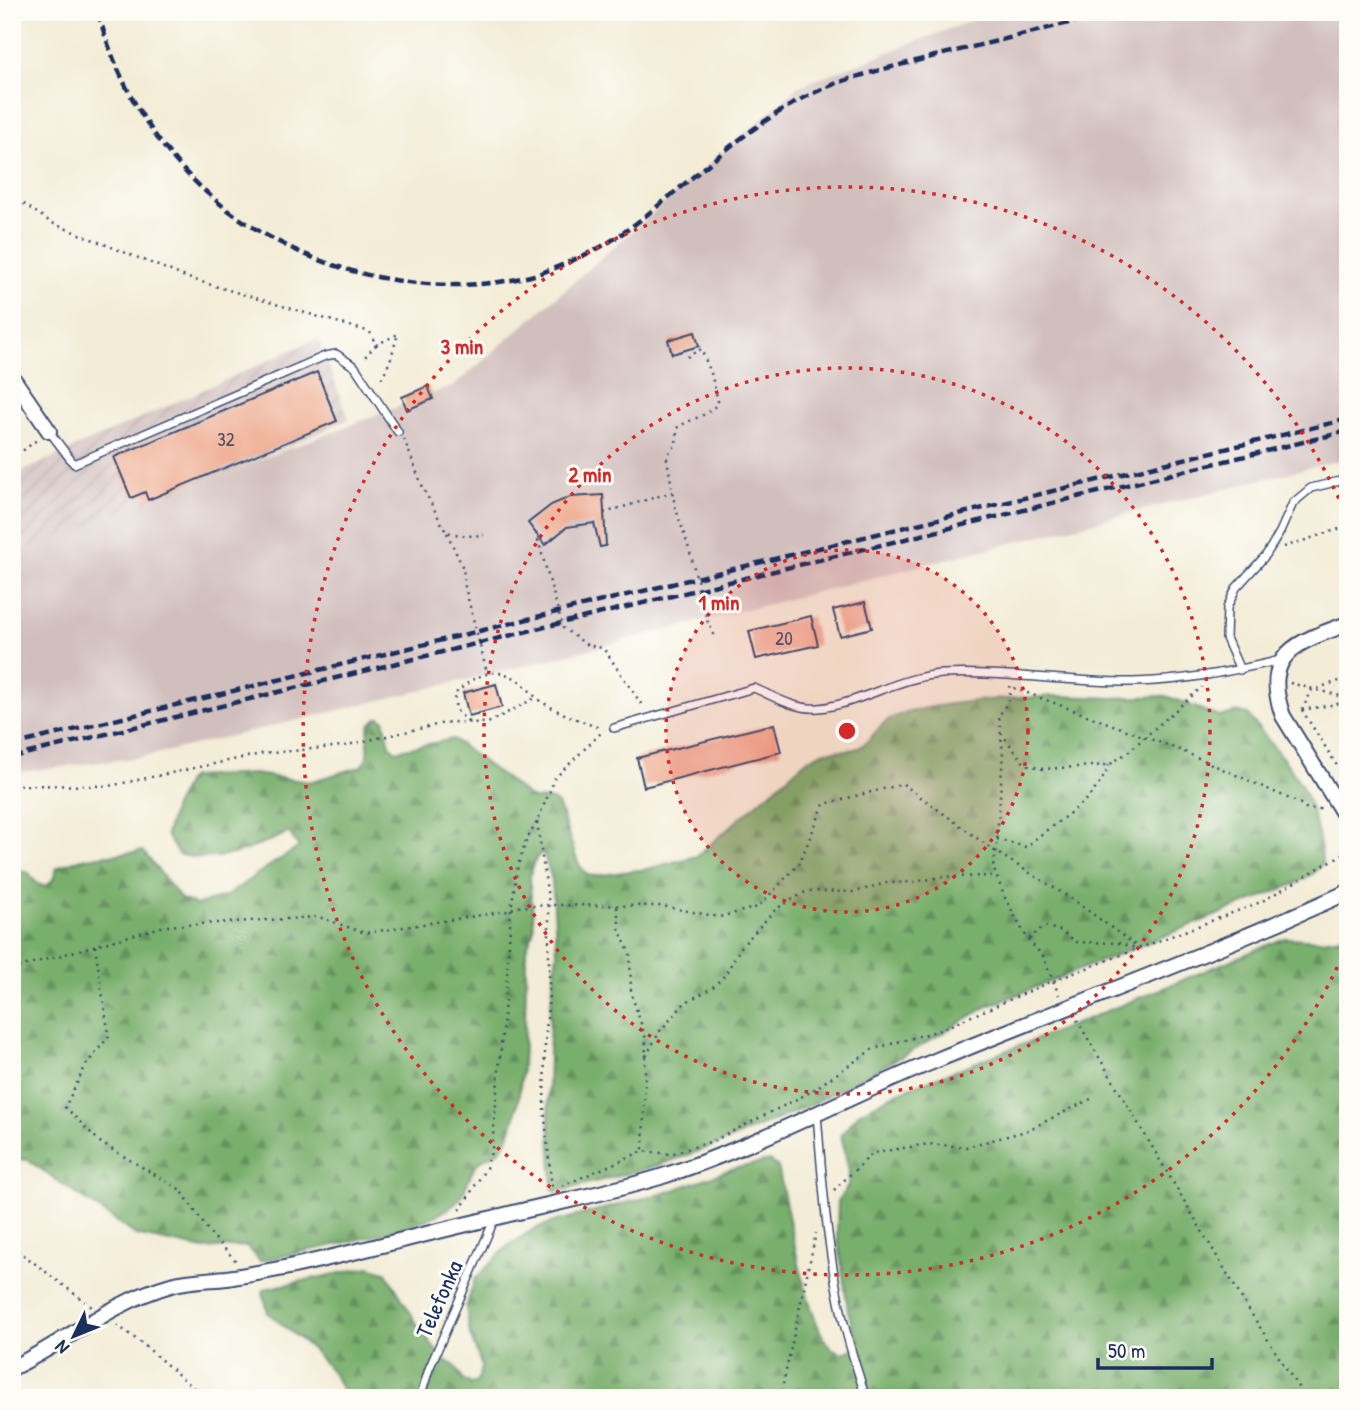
<svg xmlns="http://www.w3.org/2000/svg" width="1360" height="1410" viewBox="0 0 1360 1410" font-family="'Patrick Hand',sans-serif">
<style>
.industrial{fill:url(#industrial-furrows)}
.railway{fill:#d1bfbe}
.forest{fill:url(#forest-firs);stroke:#4a6f65;stroke-width:2}
.building{fill:#eda284}
.lines{fill:none;stroke-linecap:round;stroke-linejoin:round}
.service-casing{stroke:#3b4b70;stroke-width:10}
.minor-casing{stroke:#3b4b70;stroke-width:18}
.path{stroke:#3b4b70;stroke-width:2.5;stroke-dasharray:2 5;stroke-linecap:butt}
.service{stroke:#fff;stroke-width:7}
.minor{stroke:#fff;stroke-width:14}
.rail{stroke:#1b2f5e;stroke-width:4.5;stroke-dasharray:10 5;stroke-linecap:butt}
.ring{fill:none;stroke:#d62828;stroke-width:3.5;stroke-dasharray:3.5 7}
.labels{text-anchor:middle;stroke-width:6;stroke-linejoin:round;paint-order:stroke}
.number-label{font-size:19px;fill:#504c68}
.street-label{font-size:23px;fill:#1b2f5e;stroke:#fdfcf7}
.centre{fill:#d62828;stroke:#fdfcf7;stroke-width:3.5}
.ring-label{font-size:21px;text-anchor:middle;font-weight:bold;fill:#d62828;stroke:#fdfcf7;stroke-width:6;stroke-linejoin:round;paint-order:stroke}
</style>
<defs>
<pattern id="industrial-furrows" width="10" height="10" patternUnits="userSpaceOnUse" patternTransform="scale(1.75)"><rect width="10" height="10" fill="#d1bfbe"/><path d="M-1 1l2-2M0 10L10 0M9 11l2-2" fill="none" stroke="#b3a4a6"/></pattern>
<pattern id="forest-firs" width="22" height="20" patternUnits="userSpaceOnUse" patternTransform="scale(1.75)"><rect width="22" height="20" fill="#79af6c"/><path d="M5 1l3.5 6h-7zM16 11l3.5 6h-7z" fill="#628f5c"/></pattern>
</defs>
<rect width="100%" height="100%" fill="#fdfcf7"/>
<filter id="ink" filterUnits="userSpaceOnUse"><feTurbulence type="fractalNoise" baseFrequency=".0143" numOctaves="2"/><feDisplacementMap in="SourceGraphic" scale="14" xChannelSelector="R" yChannelSelector="G"/><feConvolveMatrix kernelMatrix="1 2 1 2 8 2 1 2 1" color-interpolation-filters="sRGB"/></filter>
<filter id="wash" filterUnits="userSpaceOnUse"><feTurbulence type="fractalNoise" baseFrequency=".00686" numOctaves="4" result="noise"/><feDisplacementMap in="SourceGraphic" scale="28" xChannelSelector="R" yChannelSelector="G"/><feGaussianBlur stdDeviation="1.57" result="paint"/><feColorMatrix in="noise" values="0 0 0 0 0 0 0 0 0 0 0 0 0 0 0 0 0 1.4 0 .05"/><feComposite in="paint" operator="in"/></filter>
<g filter="url(#wash)">
<rect width="100%" height="100%" fill="#f3ecd6"/>
<path class="industrial" d="M 318,338 L 349,419 L 113,523 L 12,557 L 12,476 Z"/>
<path class="railway" d="M 994,12 L 1348,12 L 1348,458 L 523,666 L 143,757 L 12,773 L 12,554 L 455,385 L 799,86 Z"/>
<path class="forest" d="M 1058,696 L 1113,698 L 1166,696 L 1220,717 L 1236,712 L 1248,715 C 1264,736 1288,762 1301,785 C 1311,804 1322,842 1322,864 L 1314,873 L 1297,883 L 986,1007 L 912,1051 L 812,1104 L 721,1143 L 656,1166 L 556,1192 L 553,1189 L 548,1097 L 550,1011 L 557,952 L 552,880 L 544,854 L 541,853 C 519,873 537,907 533,932 C 532,937 528,944 526,949 C 526,991 527,1117 502,1148 C 495,1156 483,1156 476,1165 C 468,1176 466,1193 457,1202 C 430,1230 302,1251 260,1261 L 247,1246 L 204,1249 L 136,1235 L 28,1160 L 12,1158 L 12,877 L 22,871 L 29,873 C 40,892 52,889 57,868 C 81,855 116,855 143,851 L 181,899 L 197,905 L 226,896 L 266,868 L 298,848 L 298,846 L 289,832 C 253,849 217,865 178,854 L 166,835 L 174,807 L 188,780 L 192,777 L 254,774 L 309,782 L 360,767 C 379,751 356,728 379,717 L 384,720 L 390,745 L 395,751 L 453,739 L 532,799 L 552,800 L 558,804 L 578,863 L 587,875 L 593,876 L 647,869 L 697,856 L 807,760 C 813,757 820,753 826,751 C 836,749 848,753 858,748 C 873,741 878,723 894,717 C 938,700 1010,699 1058,696 Z
M 1348,936 L 1348,1398 L 345,1398 L 334,1374 L 313,1350 L 268,1313 L 263,1292 L 265,1289 L 369,1267 L 386,1272 L 419,1327 L 444,1361 L 454,1365 L 463,1380 L 471,1384 L 477,1382 L 482,1367 L 470,1334 L 466,1307 L 475,1279 L 508,1246 L 534,1229 L 557,1221 L 665,1193 L 732,1169 L 769,1161 L 778,1167 C 786,1204 807,1323 830,1347 C 833,1350 840,1352 844,1353 L 855,1348 L 857,1343 L 848,1310 L 837,1233 L 838,1201 L 848,1186 L 849,1171 L 841,1135 L 860,1112 L 899,1092 L 1073,1025 L 1285,938 L 1321,940 Z"/>
<g id="blocks">
<path class="building" d="M 695,332 L 699,346 L 672,354 L 668,340 Z
M 317,372 L 337,421 L 148,500 L 145,492 L 131,498 L 114,457 Z
M 428,386 L 433,399 L 407,410 L 402,397 Z
M 603,495 L 606,546 L 600,547 L 594,523 L 567,527 L 545,545 L 528,523 L 551,505 L 570,497 Z
M 865,602 L 872,628 L 840,636 L 833,610 Z
M 811,616 L 818,645 L 756,659 L 749,631 Z
M 496,684 L 502,707 L 469,716 L 463,693 Z
M 774,724 L 781,752 L 644,787 L 637,758 Z"/>
</g>
</g>
<g filter="url(#ink)">
<use href="#blocks" fill-opacity="0" stroke="#3b4b70" stroke-width="2"/>
<g class="lines">
<defs>
<path id="service" d="M 49,431 L 74,464 L 325,356 L 336,354 L 355,367 L 398,432
M 1240,670 L 1226,638 L 1227,608 L 1236,588 L 1266,555 L 1280,532 L 1293,503 L 1311,488 L 1348,479
M 614,728 L 754,688 C 775,697 795,710 819,708 C 860,704 897,677 942,674 C 1006,671 1070,683 1134,682 C 1184,681 1233,671 1281,660
M 817,1114 C 823,1189 828,1266 848,1339 C 853,1358 860,1377 865,1396
M 420,1398 L 429,1369 L 495,1218"/>
<path id="minor" d="M 12,377 L 49,431
M 1348,624 C 1296,642 1261,654 1283,716 L 1348,821
M 12,1368 C 66,1342 113,1301 171,1285 C 189,1280 208,1280 227,1278 C 246,1275 265,1272 284,1268 C 354,1253 423,1234 493,1218 C 548,1204 605,1194 660,1177 C 756,1147 844,1098 937,1060 C 1074,1004 1213,953 1348,892"/>
</defs>
<use href="#service" class="service-casing"/>
<use href="#minor" class="minor-casing"/>
<path class="path" d="M 12,196 L 52,223 L 188,278 L 370,332 L 376,345 L 362,360
M 376,345 L 398,334 L 390,361 L 380,382
M 687,357 L 701,349 L 711,373 L 718,401 C 712,416 690,418 677,428 L 676,445 L 668,454 L 667,459 L 675,506 L 690,552 L 708,623 L 716,638
M 404,439 L 423,488 L 446,532 L 465,536 L 484,535
M 12,459 L 38,439
M 604,513 L 672,492
M 447,533 L 463,568 L 465,587 L 487,673
M 536,533 L 563,628 L 587,645 L 602,648 L 606,652 L 644,708
M 1284,547 L 1348,526
M 1290,683 L 1348,698
M 1010,686 L 1010,698 L 999,716 L 1003,754 L 996,852 L 993,867 L 1005,898 L 1028,940 L 1043,956 L 1059,995
M 1014,688 L 1180,750 L 1299,803 L 1307,809 L 1325,809
M 1302,710 L 1348,783
M 1302,710 L 1312,690 L 1348,678
M 1302,710 L 1348,702
M 468,722 L 456,710 L 454,695 C 474,675 497,663 522,683 C 529,689 534,697 542,702 C 561,714 581,721 602,729
M 1001,733 L 1025,764 L 1043,769 L 1109,765 L 1128,752 L 1202,687
M 12,785 L 109,786 L 261,754 L 343,746 L 449,722 L 488,723 L 535,698
M 537,822 L 549,905 L 549,994 L 545,1045 L 544,1108 L 552,1189
M 997,839 L 1026,847 C 1054,821 1096,803 1109,765
M 617,907 L 620,931 L 630,954 L 631,993 L 646,1039 L 643,1151
M 1029,939 L 1044,926 L 1061,931 L 1077,942 L 1119,943 L 1135,948
M 95,946 L 109,1036 L 86,1065 L 65,1107 L 101,1143 L 181,1190 L 209,1232 L 237,1262
M 12,969 L 165,926 L 319,917 L 365,933 L 508,911 L 515,907 L 549,905 L 662,906 L 719,917 L 758,907 L 799,864 L 824,804 L 903,784 L 996,852 L 1072,899 L 1139,948
M 1077,1020 L 1247,1307 L 1305,1398
M 646,1056 L 660,1031 L 686,1002 L 712,988 L 725,975 L 741,947 L 776,909 L 807,891 L 855,892 L 886,883 L 914,882 L 942,877 L 996,876
M 562,1186 L 643,1151 L 670,1154 L 713,1141 L 807,1094 L 873,1049 L 937,1031 L 1053,981 L 1261,902 L 1348,851
M 834,1190 L 873,1153 L 928,1144 L 966,1147 L 1026,1131 L 1095,1097
M 460,1210 L 486,1168 L 492,1149 L 507,977 L 511,909 L 518,865 L 526,841 L 537,822 L 555,778 L 604,730
M 12,1246 L 92,1307
M 117,1325 L 144,1345 L 197,1391 L 202,1398
M 780,1398 L 816,1233"/>
<use href="#service" class="service"/>
<use href="#minor" class="minor"/>
<path class="rail" d="M 98,12 C 134,145 227,238 360,273 C 416,287 478,290 534,275 C 553,270 573,260 591,252 C 618,239 642,219 665,200 C 714,160 761,117 818,91 C 853,75 898,66 935,56 C 994,42 1053,27 1112,12
M 12,745 L 1348,419
M 12,757 L 1348,431"/>
</g>
</g>
<circle cx="847" cy="731" r="181" fill="#d62828" fill-opacity=".12"/>
<g class="ring">
<circle cx="847" cy="731" r="181"/>
<circle cx="847" cy="731" r="363"/>
<path d="M1346 948A544 544 0 1 1 1346 514"/>
</g>
<g class="labels">
<g class="number-label">
<text x="226" y="446">32</text>
<text x="784" y="645">20</text>
</g>
<g class="street-label">
<text transform="translate(439 1299) rotate(-66)" y="8">Telefonka</text>
</g>
</g>
<circle cx="847" cy="731" r="10" class="centre"/>
<g class="ring-label">
<text x="462" y="354">3 min</text>
<text x="590" y="482">2 min</text>
<text x="719" y="610">1 min</text>
</g>
<rect width="1360" height="1410" fill="none" stroke="#fdfcf7" stroke-width="42"/>
<g transform="translate(74 1336) rotate(227)" stroke="#fdfcf7" stroke-width="5" paint-order="stroke">
<path d="M0-5L12 26L0 18L-12 26Z" fill="#1b2f5e"/>
<text y="-10" font-size="19" font-weight="bold" text-anchor="middle" fill="#1b2f5e">N</text>
</g>
<path d="M1098 1358v10h114v-10" fill="none" stroke="#1b2f5e" stroke-width="3.5"/>
<text x="1108" y="1358" font-size="21" fill="#1b2f5e" stroke="#fdfcf7" stroke-width="5" paint-order="stroke">50 m</text>
</svg>
